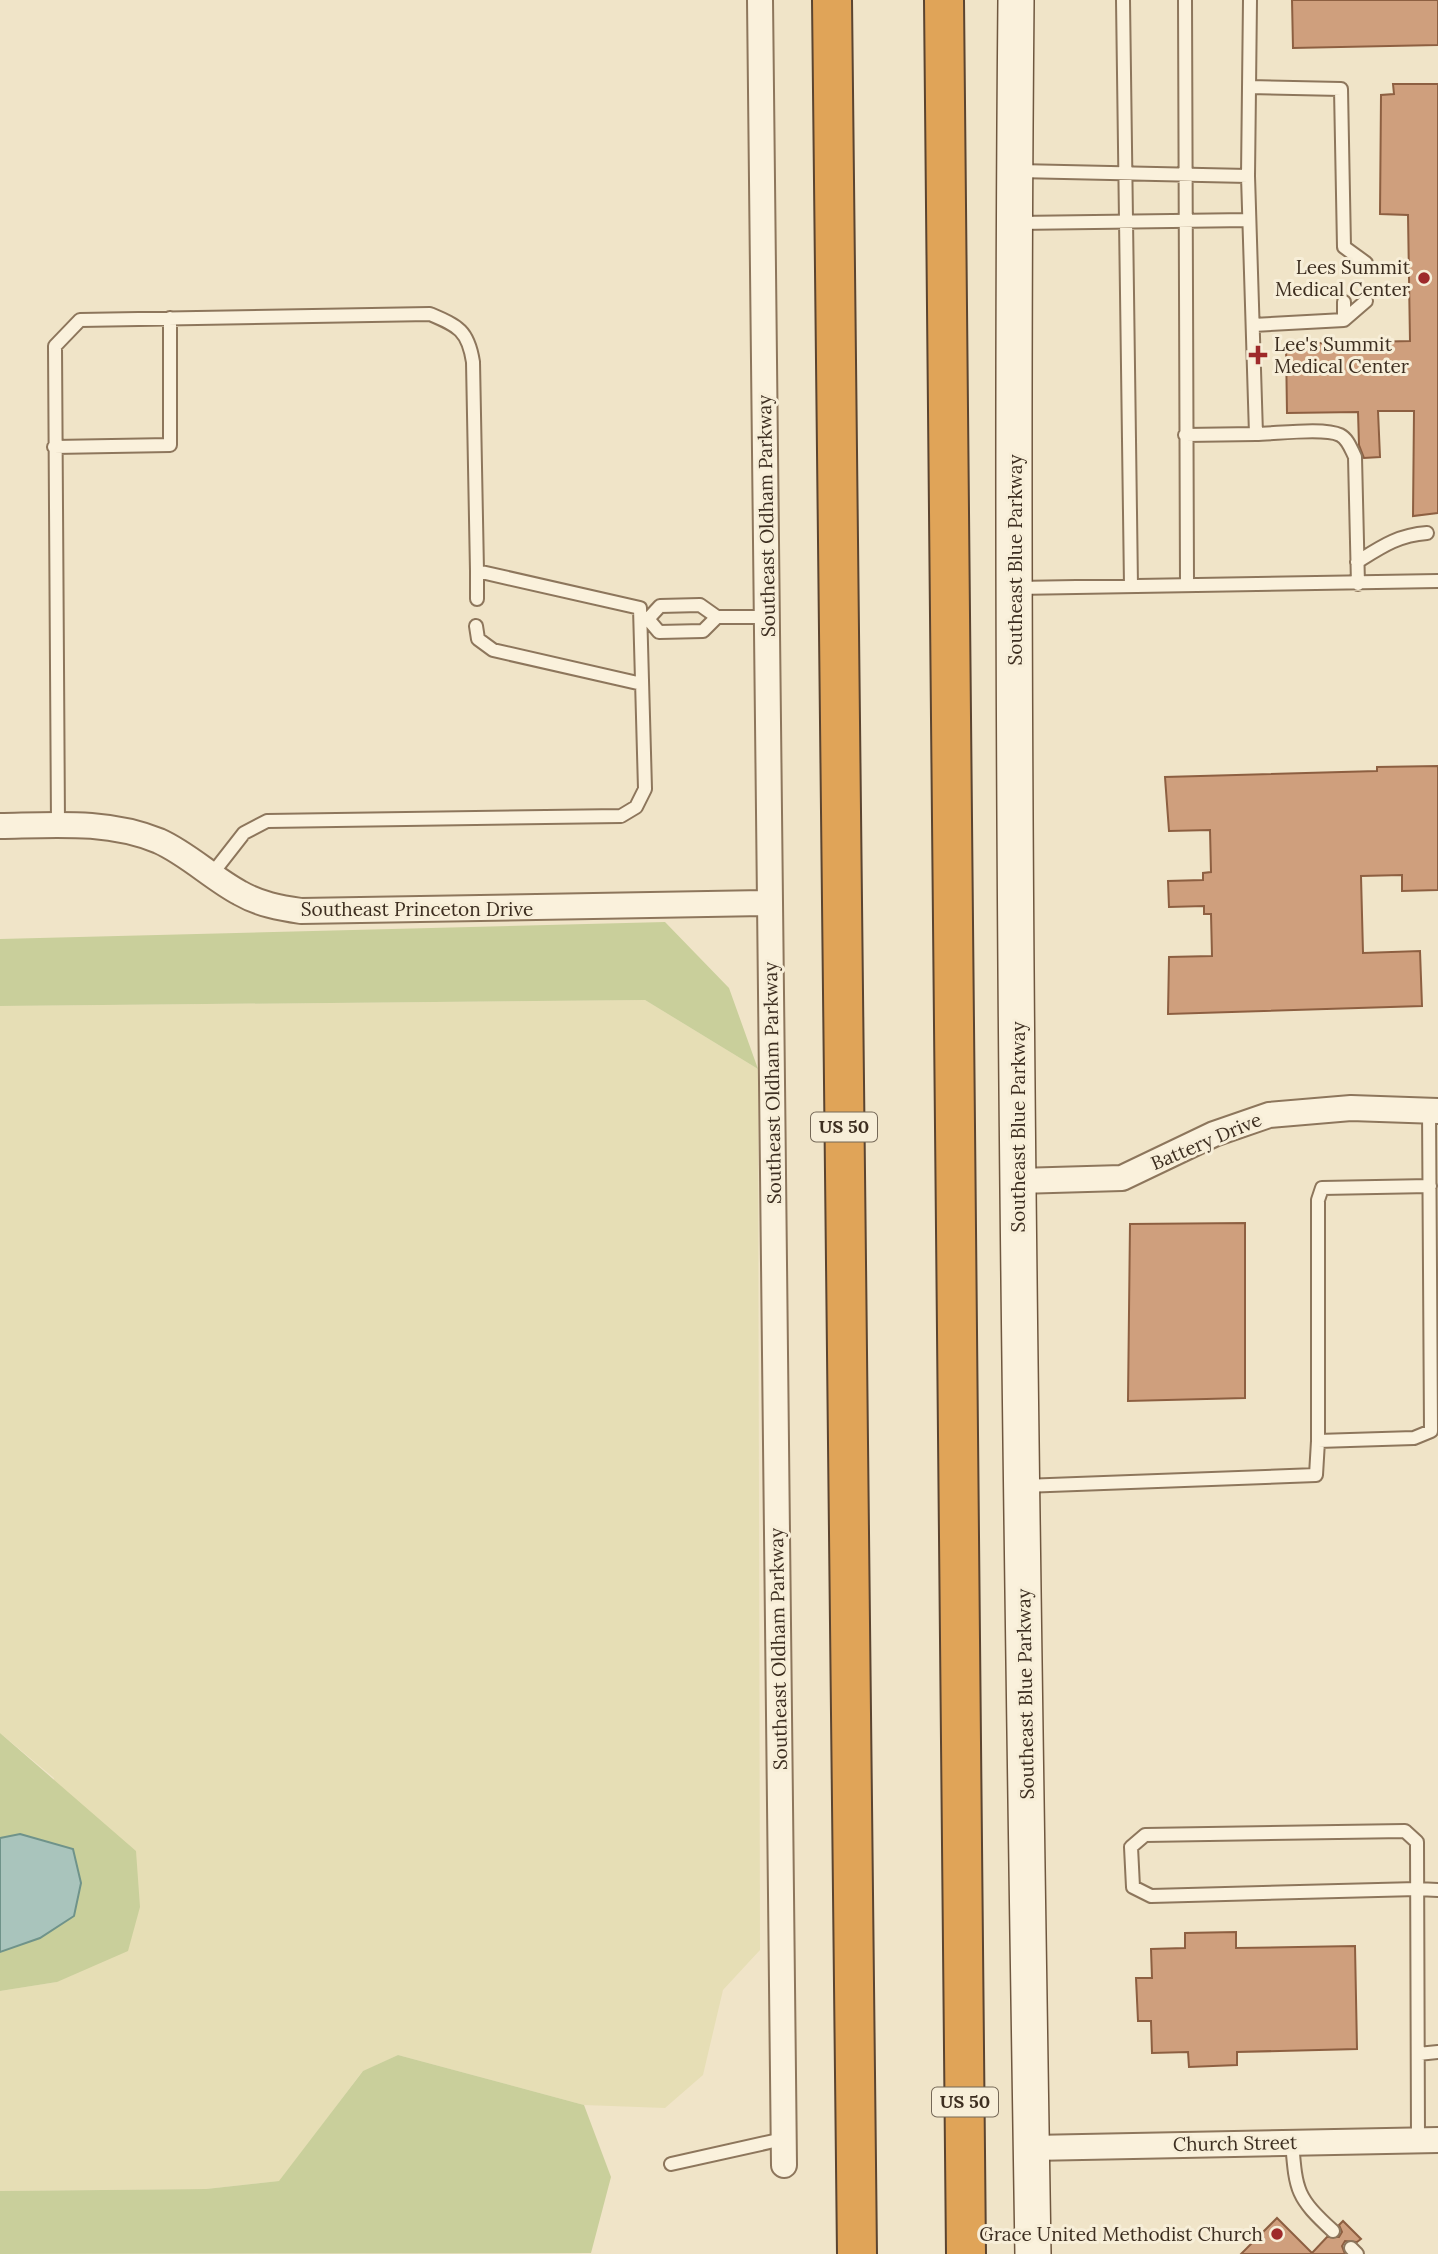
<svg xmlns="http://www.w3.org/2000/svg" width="1438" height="2254" viewBox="0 0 1438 2254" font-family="Lora,serif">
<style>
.farmland{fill:#e6deb5}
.green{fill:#c9cf9b}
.water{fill:#a9c4bc;stroke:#6f938a;stroke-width:2}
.building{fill:#cf9f7d;stroke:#8d5f41;stroke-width:2}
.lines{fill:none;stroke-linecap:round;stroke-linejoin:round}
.lane-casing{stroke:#8d765c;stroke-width:16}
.street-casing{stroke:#8d765c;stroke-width:28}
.secondary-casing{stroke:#6f573f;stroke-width:38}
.highway-casing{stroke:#5b4430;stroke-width:42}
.lane{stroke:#faf1dc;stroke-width:12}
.street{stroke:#faf1dc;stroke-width:24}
.secondary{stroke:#faf1dc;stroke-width:35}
.highway{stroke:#e0a458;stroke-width:38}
.poi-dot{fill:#9e2a2b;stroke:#f7eed8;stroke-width:2.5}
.labels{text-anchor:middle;stroke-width:6;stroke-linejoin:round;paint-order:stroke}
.shield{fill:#f7eed8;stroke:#756857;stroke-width:2}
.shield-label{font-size:18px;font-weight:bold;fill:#3d2e20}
.poi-label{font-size:19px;fill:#3d2e20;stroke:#f7eed8;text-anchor:end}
.street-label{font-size:19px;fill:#3d2e20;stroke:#f7eed8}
</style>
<rect width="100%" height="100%" fill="#f0e4c8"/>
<path class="farmland" d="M 645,1000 L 758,1069 L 760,1950 L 723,1990 L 703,2075 L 665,2108 L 584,2105 L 398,2055 L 362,2072 L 280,2181 L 206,2189 L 0,2191 L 0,1991 L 57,1982 L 54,1778 L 0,1733 L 0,1006 Z"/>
<path class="green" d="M 665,922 L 729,988 L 758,1069 L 645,1000 L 0,1006 L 0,939 Z
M 0,1733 L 136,1851 L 140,1907 L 128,1951 L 57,1982 L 0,1991 L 0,1952 L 40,1938 L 20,1834 L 0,1838 Z
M 398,2055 L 584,2105 L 611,2177 L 591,2253 L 0,2254 L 0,2191 L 206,2189 L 279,2181 L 363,2071 Z"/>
<path class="water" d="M 20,1834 L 73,1849 L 81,1883 L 74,1916 L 40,1938 L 0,1952 L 0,1838 Z"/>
<path class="building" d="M 1292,0 L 1438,0 L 1438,45 L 1293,48 Z
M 1393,84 L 1438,84 L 1438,513 L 1413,516 L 1414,411 L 1378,411 L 1380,457 L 1364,458 L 1359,445 L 1358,412 L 1287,413 L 1286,344 L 1410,341 L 1408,215 L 1380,214 L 1381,95 L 1394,94 Z
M 1438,766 L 1438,890 L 1402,891 L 1402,875 L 1361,876 L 1363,953 L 1420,951 L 1422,1006 L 1168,1014 L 1169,957 L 1212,956 L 1211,914 L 1204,914 L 1204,906 L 1169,907 L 1168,881 L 1203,880 L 1203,873 L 1211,872 L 1210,830 L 1169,831 L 1165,777 L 1377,771 L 1377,767 Z
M 1245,1223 L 1245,1398 L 1128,1401 L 1130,1224 Z
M 1236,1932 L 1236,1948 L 1355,1946 L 1357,2049 L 1237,2052 L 1237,2065 L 1189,2067 L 1188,2052 L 1152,2053 L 1151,2021 L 1138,2021 L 1136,1978 L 1152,1978 L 1151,1949 L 1185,1948 L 1185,1933 Z
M 1277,2218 L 1312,2253 L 1327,2237 L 1339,2237 L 1342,2232 L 1339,2225 L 1343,2221 L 1361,2239 L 1357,2242 L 1345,2241 L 1342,2246 L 1345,2254 L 1241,2254 Z"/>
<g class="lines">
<defs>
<path id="lane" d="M 1123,0 L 1131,586
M 1185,0 L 1187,585
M 1249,87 L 1341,89 L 1344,247 L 1366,263
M 1018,171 L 1248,176
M 1017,223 L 1249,220
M 1344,302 L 1344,320
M 1253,325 L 1344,320 L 1366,301
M 1256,434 C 1275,434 1324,427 1340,435 C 1348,439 1351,449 1355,457 L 1358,584
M 1185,435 L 1256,434 L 1248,176 L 1250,0
M 54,447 L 170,445 L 170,318
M 1357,562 C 1381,547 1398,535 1427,533
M 1016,588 L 1438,581
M 477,599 L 477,571
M 717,617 L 767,617
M 641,619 L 648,619 L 659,632 L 703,631 L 717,617 L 700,605 L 660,606 L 648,619
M 476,626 L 478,639 L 493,650 L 642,684
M 58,825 L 55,346 L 80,320 L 430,314 C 458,326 468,330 473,362 L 477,571 L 640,608 L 645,789 L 636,807 L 621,816 L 267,821 L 244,833 L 212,874
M 1318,1441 L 1318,1200 L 1322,1188 L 1430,1186
M 1023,1486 L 1316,1475 L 1318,1441 L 1414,1438 L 1431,1431 L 1429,1109
M 1418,2054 L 1438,2052
M 1418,2140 L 1417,1842 L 1405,1831 L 1145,1835 L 1131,1847 L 1133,1887 L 1151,1896 L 1417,1889 L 1438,1890
M 1292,2142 C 1296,2191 1296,2197 1333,2231
M 671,2164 L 783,2139
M 1351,2248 L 1357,2254"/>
<path id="street" d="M 760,0 L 784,2165
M 0,826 C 54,825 108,820 159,841 C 188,854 212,878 240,893 C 259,904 280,908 301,911 L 770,903
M 1018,1181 L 1122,1178 L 1214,1134 L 1269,1115 L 1351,1108 L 1438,1111
M 1032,2148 L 1438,2140"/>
<path id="secondary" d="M 1016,0 C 1009,751 1021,1503 1033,2254"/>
<path id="highway" d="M 832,0 L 857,2254
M 944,0 L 966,2254"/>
</defs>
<use href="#lane" class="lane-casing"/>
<use href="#street" class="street-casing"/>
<use href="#secondary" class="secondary-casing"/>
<use href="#highway" class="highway-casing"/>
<use href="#lane" class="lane"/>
<use href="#street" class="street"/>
<use href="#secondary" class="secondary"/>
<use href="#highway" class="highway"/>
</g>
<g class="poi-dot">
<circle cx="1424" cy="278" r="7"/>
<path d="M1254.5 344.5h7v7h7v7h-7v7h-7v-7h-7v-7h7z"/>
<circle cx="1277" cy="2234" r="7"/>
</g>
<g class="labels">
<g class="shield">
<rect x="811" y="1112.5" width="66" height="29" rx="5"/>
<rect x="932" y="2087.5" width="66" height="29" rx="5"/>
</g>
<g class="shield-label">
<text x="844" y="1133">US 50</text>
<text x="965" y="2108">US 50</text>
</g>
<g class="poi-label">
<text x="1410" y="274">Lees Summit<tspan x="1410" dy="22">Medical Center</tspan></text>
<text x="1274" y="351" text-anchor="start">Lee's Summit<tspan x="1274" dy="22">Medical Center</tspan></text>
<text x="1263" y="2241">Grace United Methodist Church</text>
</g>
<g class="street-label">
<text transform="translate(766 516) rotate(-91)" y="7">Southeast Oldham Parkway</text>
<text transform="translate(1015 560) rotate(-90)" y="7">Southeast Blue Parkway</text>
<text x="417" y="916">Southeast Princeton Drive</text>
<text transform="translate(772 1083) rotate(-91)" y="7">Southeast Oldham Parkway</text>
<text transform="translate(1018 1127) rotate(-90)" y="7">Southeast Blue Parkway</text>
<text transform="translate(1206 1141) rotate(-23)" y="7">Battery Drive</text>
<text transform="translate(778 1649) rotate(-91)" y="7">Southeast Oldham Parkway</text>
<text transform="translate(1025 1694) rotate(-91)" y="7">Southeast Blue Parkway</text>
<text transform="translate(1235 2143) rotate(-1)" y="7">Church Street</text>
</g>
</g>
</svg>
